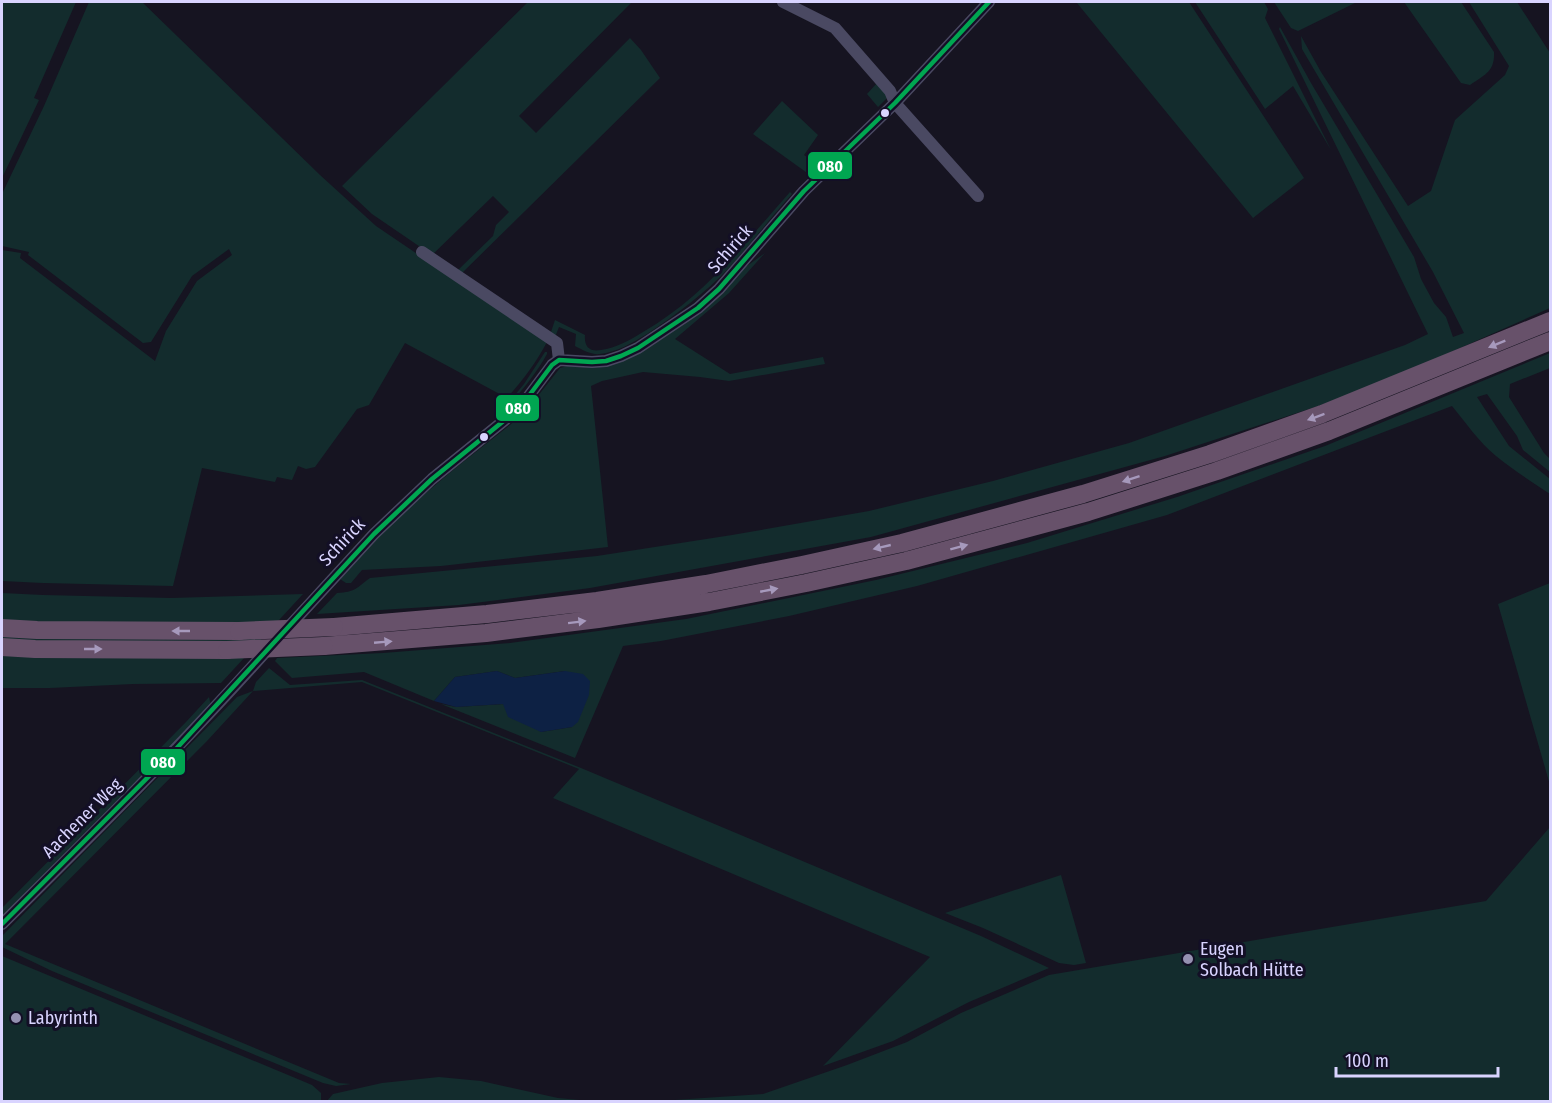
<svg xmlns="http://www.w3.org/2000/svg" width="1552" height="1103" viewBox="0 0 1552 1103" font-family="'Fira Sans Condensed',sans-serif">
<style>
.green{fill:#132c2d}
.water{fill:#0d2144}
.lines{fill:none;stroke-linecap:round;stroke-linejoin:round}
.minor{stroke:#4a4962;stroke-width:12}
.highway{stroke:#67516a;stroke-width:18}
.highway-bridge{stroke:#67516a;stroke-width:18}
.bus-1-casing{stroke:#130f26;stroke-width:9}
.bus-1{stroke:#00a651;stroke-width:4.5}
.oneway{fill:#a699bc}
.bus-dot{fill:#d9d4ff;stroke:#130f26;stroke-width:2}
.poi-dot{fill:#9591b1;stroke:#130f26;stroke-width:2}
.labels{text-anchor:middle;stroke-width:6;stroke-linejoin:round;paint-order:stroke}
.street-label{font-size:18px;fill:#d9d4ff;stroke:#130f26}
.poi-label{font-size:18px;fill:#d9d4ff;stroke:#130f26;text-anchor:start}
.line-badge{stroke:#130f26;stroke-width:2}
.badge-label{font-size:16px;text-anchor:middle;font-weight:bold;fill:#fff}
</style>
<rect width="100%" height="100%" fill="#161421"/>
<path class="green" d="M 2,2 L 76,2 L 34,98 L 39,100 L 2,178 Z
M 89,2 L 142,2 L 320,175 L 376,226 L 547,342 C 536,363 523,380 507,398 L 405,343 L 369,405 L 357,409 L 315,467 L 306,469 L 298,466 L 292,480 L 277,477 L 275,482 L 202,468 L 173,586 L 43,583 L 2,581 L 2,250 L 21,253 L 20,258 L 155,361 L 166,331 L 197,281 L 232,255 L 229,249 L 192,276 L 151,342 L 143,343 L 28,255 L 29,252 L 2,246 L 2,194 L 44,106 Z
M 528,2 L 632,2 L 519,116 L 536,133 L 630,38 L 641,50 L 660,78 L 461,274 L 456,272 L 493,236 L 496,225 L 509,212 L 493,196 L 432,255 L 372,214 L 342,186 Z
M 1081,2 L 1189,2 L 1304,178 L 1253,218 L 1077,3 Z
M 1195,2 L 1264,2 L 1268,9 L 1265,18 L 1331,150 L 1293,86 L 1265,109 Z
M 1274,2 L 1357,2 L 1298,31 L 1291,28 Z
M 1404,2 L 1461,2 L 1494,52 C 1495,72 1484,75 1470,85 L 1461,83 Z
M 1469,2 L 1517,2 L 1550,53 L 1550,308 L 1361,392 L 1165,456 L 871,537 L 590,588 L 459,605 L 317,614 L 337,593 C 356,592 356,588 370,578 L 597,556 L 732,535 L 869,511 L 993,481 L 1129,443 L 1405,345 L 1428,334 L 1279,29 L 1280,27 L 1311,83 L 1414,257 L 1421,279 L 1434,303 L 1446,317 L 1453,337 L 1464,333 L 1433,272 L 1302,49 L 1301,36 L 1321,72 L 1408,206 L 1431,191 L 1455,120 L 1505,75 L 1509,66 Z
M 877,83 L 888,97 L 878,107 L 867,94 Z
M 782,101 L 818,135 L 804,155 L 820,166 L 810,175 L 753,134 Z
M 790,192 L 792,194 C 770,218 751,244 729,268 C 705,293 676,315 647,334 C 632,343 617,352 600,354 C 591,355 583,350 575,346 L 576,334 L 559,327 L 555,337 L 550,335 L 555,320 L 585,335 C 584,346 589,352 601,350 C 616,348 630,340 643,332 C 705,296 743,245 790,192 Z
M 765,253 L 729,293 L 675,339 L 730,374 L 823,357 L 825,364 L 729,381 L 700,377 L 643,372 L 602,381 L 591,386 L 608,547 L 441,566 L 362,570 L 351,583 L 346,583 L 340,579 L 397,517 L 458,466 L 510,425 L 530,406 L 560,368 L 567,366 L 611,364 Z
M 545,352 L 547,352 L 547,354 C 537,372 524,388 511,403 L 509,402 L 524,384 Z
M 1550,353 L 1550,368 L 1510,384 L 1509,397 L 1544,453 L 1550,459 L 1550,472 L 1523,450 L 1517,436 L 1487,394 L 1477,397 L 1509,446 L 1550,479 L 1550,494 C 1532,482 1513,470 1496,456 C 1479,442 1466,423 1452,406 L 1167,515 L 917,586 L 789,616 L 661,641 L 623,646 L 575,758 L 441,704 L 456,707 L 504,704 L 541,732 L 572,727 L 565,671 L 515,678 L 497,671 L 455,677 L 434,701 L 364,672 L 292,678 L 275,661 L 277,658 L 383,653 L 510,643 L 686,619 L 876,580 L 1027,543 L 1177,497 L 1325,446 Z
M 1550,583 L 1550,785 L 1498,604 Z
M 2,593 L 43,595 L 171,598 L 303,594 L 221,683 L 133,684 L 50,688 L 2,688 Z
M 269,668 L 290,685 L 362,680 L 581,768 L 981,936 L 1049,968 L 969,1002 L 893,1041 L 823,1066 L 930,957 L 553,798 L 579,769 L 362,682 L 253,691 L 207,741 L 5,944 L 339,1083 L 351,1084 L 336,1086 L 323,1083 L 52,971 L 2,947 L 2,936 L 237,697 L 253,691 L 256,682 Z
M 209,697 L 211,706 L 2,917 L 2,908 L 186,722 Z
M 1550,827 L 1550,1101 L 660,1101 L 763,1094 L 847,1065 L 907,1042 L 961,1013 L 1049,975 L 1486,901 Z
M 1061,875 L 1086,963 L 1074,965 L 1059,963 L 983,928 L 945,913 Z
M 2,956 L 312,1085 L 321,1093 L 321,1101 L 2,1101 Z
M 439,1077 L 481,1081 L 558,1098 L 590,1101 L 327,1101 L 333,1094 L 382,1083 Z"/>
<path class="water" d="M 497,671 L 515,678 L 565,671 L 583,674 L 590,681 L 589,695 L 578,722 L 572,727 L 541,732 L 508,717 L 503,704 L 456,707 L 434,701 L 455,677 Z"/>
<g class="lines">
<path class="minor" d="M 783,2 L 835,28 L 890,91 L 895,103 L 978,196
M 422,252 L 557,343 L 559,360
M 284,632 L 374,534 L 432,479 L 506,419 L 525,401 L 552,365 L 559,360 L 592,362 L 606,361 L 621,356 L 638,348 L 698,308 L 719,289 L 804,191 L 895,103 L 989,2
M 2,924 C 93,834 184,743 270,647"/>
<path class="highway" d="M 334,627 L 487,614 L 597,601 L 706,584 L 802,565 L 902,543 L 1083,494 L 1210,454 L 1322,414 L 1550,321
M 2,628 L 37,630 L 239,631
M 324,646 L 486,633 L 598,619 L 709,602 L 806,583 L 906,561 L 1088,512 L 1217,471 L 1329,431 L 1550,341
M 2,647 L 35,649 L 227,650"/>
<path class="highway-bridge" d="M 239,631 L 334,627
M 227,650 L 324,646"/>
<defs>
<path id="bus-1" d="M 2,924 L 176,749 L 374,534 L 432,479 L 506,419 L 525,401 L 552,365 L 559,360 L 592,362 L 606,361 L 621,356 L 638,348 L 698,308 L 719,289 L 804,191 L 895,103 L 989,2"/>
</defs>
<use href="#bus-1" class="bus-1-casing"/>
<use href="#bus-1" class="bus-1"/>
</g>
<defs><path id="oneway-solid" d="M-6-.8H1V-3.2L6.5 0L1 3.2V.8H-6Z" transform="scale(1.5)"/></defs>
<g class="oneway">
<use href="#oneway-solid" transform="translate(1497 344) rotate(158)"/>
<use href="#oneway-solid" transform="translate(1316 417) rotate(160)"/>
<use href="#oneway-solid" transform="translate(1131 479) rotate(162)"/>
<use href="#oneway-solid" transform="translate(882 547) rotate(167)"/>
<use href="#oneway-solid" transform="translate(959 547) rotate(-15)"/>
<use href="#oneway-solid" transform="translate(769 590) rotate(-11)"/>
<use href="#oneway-solid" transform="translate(577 622) rotate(-7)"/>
<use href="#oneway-solid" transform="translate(181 631) rotate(-180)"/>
<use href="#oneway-solid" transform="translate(383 642) rotate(-5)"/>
<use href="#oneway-solid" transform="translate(93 649)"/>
</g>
<g class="bus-dot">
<circle cx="885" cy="113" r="5"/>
<circle cx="484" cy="437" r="5"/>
</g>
<g class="poi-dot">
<circle cx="1188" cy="959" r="6"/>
<circle cx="16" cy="1018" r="6"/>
</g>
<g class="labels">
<g class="street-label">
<text transform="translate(730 249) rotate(-49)" y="6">Schirick</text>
<text transform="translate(342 542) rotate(-47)" y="6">Schirick</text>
<text transform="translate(82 818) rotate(-45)" y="6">Aachener Weg</text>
</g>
<g class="poi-label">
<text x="1200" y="955">Eugen<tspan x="1200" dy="21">Solbach Hütte</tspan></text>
<text x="28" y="1024">Labyrinth</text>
</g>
</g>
<g class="line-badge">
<rect x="807" y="151" width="46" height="29" rx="6" fill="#00a651"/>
<rect x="495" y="394" width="45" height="28" rx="6" fill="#00a651"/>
<rect x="140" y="748" width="46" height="28" rx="6" fill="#00a651"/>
</g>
<g class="badge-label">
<text x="830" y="172">080</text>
<text x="518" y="414">080</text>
<text x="163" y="768">080</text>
</g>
<rect width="1552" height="1103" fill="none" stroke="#d9d4ff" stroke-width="6"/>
<path d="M1336 1067v9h162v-9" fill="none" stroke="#d9d4ff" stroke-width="3"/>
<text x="1345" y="1067" font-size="18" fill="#d9d4ff" stroke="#130f26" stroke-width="4.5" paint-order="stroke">100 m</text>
</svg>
